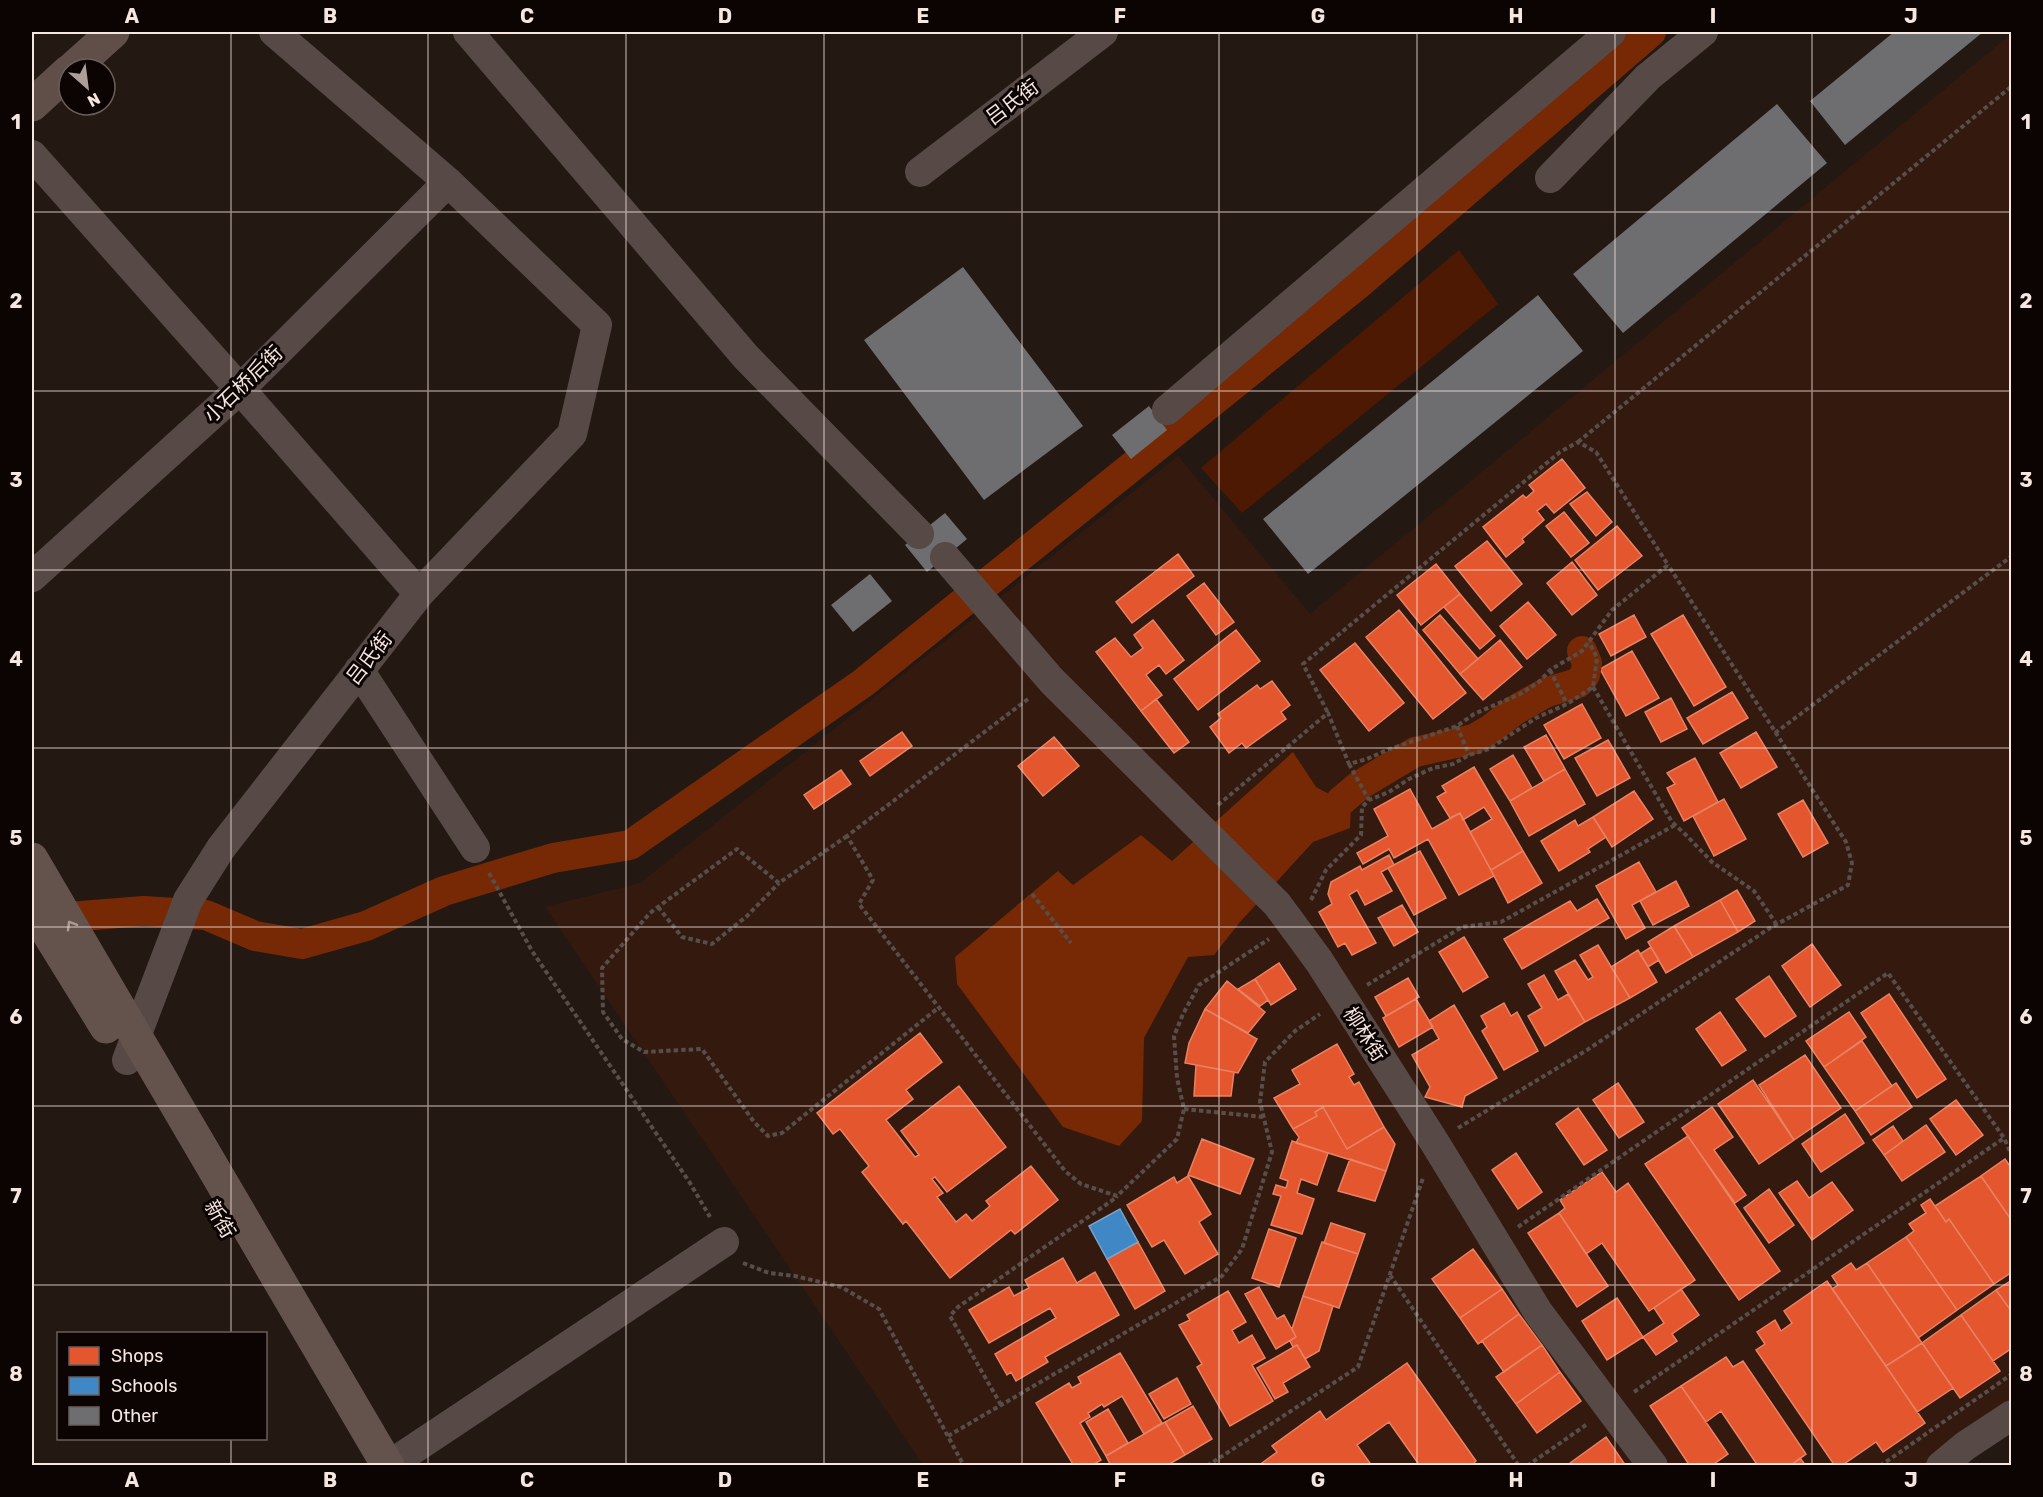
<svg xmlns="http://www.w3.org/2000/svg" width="2043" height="1497" viewBox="0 0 2043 1497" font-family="Rubik,'Noto Sans SC',sans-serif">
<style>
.built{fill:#34190f}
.green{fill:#4e1903}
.water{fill:#762904}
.shops{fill:#e4572e;stroke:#e98263;stroke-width:1.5}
.schools{fill:#3f88c5;stroke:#76a4cd;stroke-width:1.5}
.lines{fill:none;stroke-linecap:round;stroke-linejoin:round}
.canal{stroke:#762904;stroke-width:30}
.building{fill:#6e6d6f}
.path{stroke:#584e49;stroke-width:4;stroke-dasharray:4.5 3;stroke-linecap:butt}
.minor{stroke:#574a46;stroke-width:30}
.major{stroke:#64534c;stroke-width:33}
.highway{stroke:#604f49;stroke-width:33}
.oneway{stroke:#ad9c96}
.grid{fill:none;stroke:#f6e6e0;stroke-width:1.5;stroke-opacity:0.55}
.labels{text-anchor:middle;stroke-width:6;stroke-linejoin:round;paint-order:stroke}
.street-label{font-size:20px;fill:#f6e6e0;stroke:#0c0402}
.neatline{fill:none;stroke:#f6e6e0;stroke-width:2}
.grid-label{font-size:20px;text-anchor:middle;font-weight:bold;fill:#f6e6e0}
</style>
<rect width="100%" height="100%" fill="#241813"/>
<path class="built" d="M 2011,34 L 2011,1415 L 1938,1465 L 923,1465 L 545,907 L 640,883 L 1178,456 L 1310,614 Z"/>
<path class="green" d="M 1459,250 L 1498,304 L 1242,513 L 1201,468 Z"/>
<path class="water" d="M 1293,752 L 1316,787 L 1351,806 L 1350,828 L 1313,842 L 1240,922 L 1214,955 L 1188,957 L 1144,1038 L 1142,1121 L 1119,1146 L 1063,1127 L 957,984 L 955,957 L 1058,871 L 1073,885 L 1141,835 L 1172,861 Z"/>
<path class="shops" d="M 1562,459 L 1585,488 L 1554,513 L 1546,504 L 1537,511 L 1544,520 L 1522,539 L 1524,542 L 1506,557 L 1483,527 L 1523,495 L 1526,498 L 1534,491 L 1529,485 Z
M 1587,492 L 1612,522 L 1596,536 L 1570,504 Z
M 1564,512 L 1589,543 L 1571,557 L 1546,526 Z
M 1617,526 L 1642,556 L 1598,590 L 1575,560 Z
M 1487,541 L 1522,584 L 1491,611 L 1455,566 Z
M 1178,554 L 1194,576 L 1132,623 L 1116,602 Z
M 1572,562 L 1597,595 L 1572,615 L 1547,583 Z
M 1436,564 L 1460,594 L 1421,625 L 1397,595 Z
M 1204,583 L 1234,622 L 1216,635 L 1187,596 Z
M 1460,594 L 1495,636 L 1480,649 L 1444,607 Z
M 1528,602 L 1556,635 L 1527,659 L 1500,626 Z
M 1399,610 L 1466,693 L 1433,719 L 1366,637 Z
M 1440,615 L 1478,659 L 1460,674 L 1423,630 Z
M 1634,615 L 1646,637 L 1611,656 L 1599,634 Z
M 1683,615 L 1726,687 L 1694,706 L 1651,634 Z
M 1153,620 L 1184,660 L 1166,674 L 1159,665 L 1146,675 L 1162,695 L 1141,711 L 1096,652 L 1115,638 L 1131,657 L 1143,648 L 1134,635 Z
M 1236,630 L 1260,661 L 1198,710 L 1174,679 Z
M 1500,640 L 1522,667 L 1483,700 L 1460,674 Z
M 1355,643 L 1404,703 L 1369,731 L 1320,670 Z
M 1632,651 L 1659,698 L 1626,716 L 1600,669 Z
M 1272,681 L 1290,705 L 1281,712 L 1286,719 L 1246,748 L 1242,743 L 1229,753 L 1210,727 L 1221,718 L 1218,714 L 1257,685 L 1260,689 Z
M 1732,692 L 1748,718 L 1703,744 L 1687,718 Z
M 1671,698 L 1687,729 L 1661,742 L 1645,712 Z
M 1156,699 L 1189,742 L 1174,753 L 1141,711 Z
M 1582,704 L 1601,738 L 1564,759 L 1544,725 Z
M 902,732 L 912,746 L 870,776 L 860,761 Z
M 1756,732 L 1777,767 L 1741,788 L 1720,753 Z
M 1546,735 L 1565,769 L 1544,781 L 1524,747 Z
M 1054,737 L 1079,766 L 1043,796 L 1018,766 Z
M 1608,740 L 1630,778 L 1597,796 L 1575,758 Z
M 1513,755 L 1532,788 L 1510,801 L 1490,769 Z
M 1695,758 L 1718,802 L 1684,821 L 1667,788 L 1675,784 L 1667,773 Z
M 1474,767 L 1523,851 L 1491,870 L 1470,832 L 1492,819 L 1484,807 L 1463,820 L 1460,813 L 1450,818 L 1437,797 L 1446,792 L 1442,786 Z
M 1565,769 L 1585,804 L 1529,836 L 1510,801 Z
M 841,770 L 851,784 L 814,809 L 804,795 Z
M 1410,789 L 1432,829 L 1460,813 L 1494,876 L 1459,895 L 1428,839 L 1394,858 L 1389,849 L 1363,864 L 1357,853 L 1388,836 L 1374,809 Z
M 1634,791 L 1653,819 L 1612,847 L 1593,817 Z
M 1724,799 L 1746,839 L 1714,856 L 1693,816 Z
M 1803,800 L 1828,843 L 1803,857 L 1778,814 Z
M 1593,817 L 1606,837 L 1588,849 L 1590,852 L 1559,871 L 1541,841 L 1575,820 L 1578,826 Z
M 1420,851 L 1446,898 L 1414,915 L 1388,868 Z
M 1523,851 L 1542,883 L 1508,903 L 1491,870 Z
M 1389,855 L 1394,865 L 1381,872 L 1392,891 L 1365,905 L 1357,890 L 1349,895 L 1376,943 L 1352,955 L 1345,943 L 1338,947 L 1319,912 L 1332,904 L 1328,894 L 1331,882 L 1360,866 L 1362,870 Z
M 1639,862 L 1656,892 L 1632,905 L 1645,928 L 1626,939 L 1596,886 Z
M 1676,881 L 1689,906 L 1653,925 L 1640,901 Z
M 1737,890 L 1755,921 L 1738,932 L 1720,900 Z
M 1597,899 L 1609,918 L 1522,969 L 1504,939 L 1570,901 L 1577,911 Z
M 1720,900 L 1738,932 L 1693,957 L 1674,926 Z
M 1402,905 L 1418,932 L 1394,946 L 1378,918 Z
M 1674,926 L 1693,957 L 1666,973 L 1648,942 Z
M 1464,937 L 1488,977 L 1463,992 L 1439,952 Z
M 1812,944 L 1841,985 L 1810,1007 L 1782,966 Z
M 1598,945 L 1630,998 L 1585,1022 L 1555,971 L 1575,960 L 1588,980 L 1593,977 L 1580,955 Z
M 1651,947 L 1659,960 L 1648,967 L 1640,954 Z
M 1638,950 L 1657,982 L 1630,998 L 1611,967 Z
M 1279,963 L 1296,989 L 1271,1005 L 1255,979 Z
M 1544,975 L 1558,1000 L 1568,994 L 1585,1022 L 1545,1046 L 1528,1016 L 1542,1008 L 1528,984 Z
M 1769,976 L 1796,1016 L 1765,1037 L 1736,999 Z
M 1408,978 L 1419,997 L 1386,1016 L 1375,997 Z
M 1255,979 L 1268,1000 L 1260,1006 L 1238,989 Z
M 1227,981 L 1265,1012 L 1248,1033 L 1205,1009 Z
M 1889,994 L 1946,1079 L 1917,1098 L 1861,1013 Z
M 1416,999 L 1433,1027 L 1399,1047 L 1383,1018 Z
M 1504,1003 L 1511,1016 L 1517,1012 L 1538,1051 L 1504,1070 L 1482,1031 L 1487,1027 L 1481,1016 Z
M 1454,1005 L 1497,1078 L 1465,1096 L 1462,1107 L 1425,1097 L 1430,1087 L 1412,1055 L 1439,1039 L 1429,1021 Z
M 1205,1009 L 1257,1039 L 1238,1073 L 1185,1063 L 1189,1043 Z
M 1720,1012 L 1746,1050 L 1722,1066 L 1696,1029 Z
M 1849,1012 L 1866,1037 L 1824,1067 L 1806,1041 Z
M 920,1033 L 942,1062 L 906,1090 L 913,1099 L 886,1120 L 915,1157 L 919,1155 L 901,1131 L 959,1086 L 1006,1147 L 947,1192 L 935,1177 L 932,1179 L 943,1193 L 937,1197 L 956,1222 L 966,1214 L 972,1221 L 990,1206 L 986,1201 L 1031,1166 L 1058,1200 L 1015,1234 L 1011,1230 L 950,1278 L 906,1221 L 903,1224 L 862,1172 L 869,1166 L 840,1129 L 833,1134 L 817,1113 Z
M 1862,1041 L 1892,1086 L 1855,1111 L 1824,1067 Z
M 1337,1044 L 1354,1074 L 1349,1077 L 1354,1085 L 1359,1082 L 1384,1127 L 1347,1149 L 1323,1107 L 1315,1112 L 1317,1116 L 1293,1129 L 1274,1098 L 1300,1084 L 1292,1070 Z
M 1805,1055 L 1841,1108 L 1794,1140 L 1759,1085 Z
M 1196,1065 L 1234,1072 L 1231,1096 L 1194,1096 Z
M 1753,1080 L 1794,1140 L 1759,1164 L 1718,1104 Z
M 1618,1083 L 1644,1122 L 1619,1138 L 1593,1100 Z
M 1896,1083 L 1912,1107 L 1871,1135 L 1855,1111 Z
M 1956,1100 L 1983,1135 L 1956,1155 L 1930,1119 Z
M 1323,1107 L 1347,1149 L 1384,1127 L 1395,1144 L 1386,1171 L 1296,1143 L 1299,1137 L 1293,1129 L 1317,1116 L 1315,1112 Z
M 1712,1107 L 1733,1137 L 1714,1150 L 1746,1195 L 1735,1203 L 1682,1128 Z
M 1578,1108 L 1607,1150 L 1584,1165 L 1556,1124 Z
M 1845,1114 L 1864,1143 L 1821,1172 L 1802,1144 Z
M 1926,1125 L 1945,1152 L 1902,1181 L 1884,1155 Z
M 1893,1126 L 1903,1141 L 1884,1155 L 1873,1140 Z
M 1688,1136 L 1780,1271 L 1739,1300 L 1645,1164 Z
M 1202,1139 L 1254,1159 L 1240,1194 L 1188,1175 Z
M 1292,1141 L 1328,1153 L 1317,1185 L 1301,1179 L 1297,1193 L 1314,1199 L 1302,1234 L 1271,1225 L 1281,1196 L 1273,1194 L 1276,1185 L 1286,1188 L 1288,1181 L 1280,1178 Z
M 1516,1153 L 1542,1192 L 1518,1209 L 1492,1170 Z
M 1350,1159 L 1386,1171 L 1375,1201 L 1338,1191 Z
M 2005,1159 L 2012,1169 L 2012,1221 L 1981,1176 Z
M 1602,1172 L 1616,1192 L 1628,1183 L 1695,1280 L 1649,1311 L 1602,1243 L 1586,1254 L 1559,1213 L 1565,1208 L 1560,1200 Z
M 1188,1176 L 1211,1214 L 1199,1222 L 1218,1254 L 1185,1274 L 1164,1240 L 1152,1247 L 1127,1205 L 1174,1177 L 1177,1183 Z
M 1981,1176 L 2012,1221 L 2012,1272 L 1994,1284 L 1949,1219 L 1946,1222 L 1935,1206 Z
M 1797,1181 L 1809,1198 L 1832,1182 L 1853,1210 L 1812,1240 L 1779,1193 Z
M 1769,1189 L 1794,1225 L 1769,1243 L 1744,1208 Z
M 1930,1199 L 1946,1222 L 1949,1219 L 1994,1284 L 1957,1310 L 1906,1237 L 1914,1231 L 1909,1224 L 1926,1213 L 1921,1205 Z
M 1559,1213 L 1608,1286 L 1577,1307 L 1528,1233 Z
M 1331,1223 L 1365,1234 L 1358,1254 L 1324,1243 Z
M 1269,1229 L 1296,1238 L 1279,1287 L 1252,1278 Z
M 1906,1237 L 1957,1310 L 1918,1338 L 1867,1263 Z
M 1138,1242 L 1165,1291 L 1135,1309 L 1107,1259 Z
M 1322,1242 L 1358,1254 L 1339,1308 L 1303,1296 Z
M 1473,1249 L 1502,1289 L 1460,1318 L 1432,1279 Z
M 1063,1258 L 1077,1283 L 1095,1272 L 1119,1315 L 1045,1357 L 1048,1362 L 1016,1381 L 1011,1372 L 1007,1375 L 995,1354 L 1056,1318 L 1050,1308 L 989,1343 L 969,1310 L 1009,1287 L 1014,1296 L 1029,1288 L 1025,1280 Z
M 1851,1263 L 1856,1270 L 1867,1263 L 1922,1343 L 1886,1366 L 1832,1289 L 1838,1285 L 1832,1276 Z
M 2012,1280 L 2012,1312 L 1996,1290 Z
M 1827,1281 L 1925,1423 L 1883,1452 L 1876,1442 L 1841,1466 L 1835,1466 L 1756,1350 L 1765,1344 L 1757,1332 L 1775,1320 L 1781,1331 L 1792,1323 L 1784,1311 Z
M 1259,1287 L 1277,1319 L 1284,1315 L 1296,1337 L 1276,1349 L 1245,1294 Z
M 1502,1289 L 1519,1314 L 1478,1344 L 1460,1318 Z
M 1681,1289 L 1699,1315 L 1672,1334 L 1677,1341 L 1656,1355 L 1643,1337 L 1664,1323 L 1654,1308 Z
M 1996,1290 L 2012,1312 L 2012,1348 L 1993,1361 L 1961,1315 Z
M 1228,1291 L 1246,1322 L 1232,1330 L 1239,1343 L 1252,1335 L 1265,1358 L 1252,1365 L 1273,1401 L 1230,1426 L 1197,1367 L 1202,1364 L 1179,1325 L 1190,1320 L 1187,1315 Z
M 1303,1296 L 1333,1306 L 1319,1351 L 1305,1359 L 1297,1345 L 1293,1347 L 1290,1341 L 1296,1337 L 1292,1329 Z
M 1617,1298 L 1643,1337 L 1607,1360 L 1582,1321 Z
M 1519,1314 L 1542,1345 L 1504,1372 L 1482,1341 Z
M 1961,1315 L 2000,1371 L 1960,1398 L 1922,1343 Z
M 1922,1343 L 1953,1388 L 1917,1412 L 1886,1366 Z
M 1297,1345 L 1310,1367 L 1283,1383 L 1288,1392 L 1275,1399 L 1257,1368 Z
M 1542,1345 L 1560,1372 L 1516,1404 L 1496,1377 Z
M 1120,1353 L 1162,1423 L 1144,1434 L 1122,1396 L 1104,1407 L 1102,1404 L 1088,1413 L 1090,1417 L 1080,1423 L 1101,1460 L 1091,1466 L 1074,1466 L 1036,1403 L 1069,1383 L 1072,1388 L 1081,1383 L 1078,1377 Z
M 1726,1357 L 1733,1367 L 1743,1361 L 1806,1454 L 1790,1466 L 1758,1466 L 1721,1411 L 1706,1422 L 1681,1386 Z
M 1407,1363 L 1476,1461 L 1471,1466 L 1420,1466 L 1389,1422 L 1357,1445 L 1372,1466 L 1258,1466 L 1277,1452 L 1272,1446 L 1320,1411 L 1326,1420 Z
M 1560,1372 L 1581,1401 L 1537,1433 L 1516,1404 Z
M 1177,1378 L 1191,1404 L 1164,1419 L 1149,1394 Z
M 1681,1386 L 1728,1454 L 1711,1466 L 1690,1466 L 1650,1406 Z
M 1193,1406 L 1212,1439 L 1185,1455 L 1165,1422 Z
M 1108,1409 L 1128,1443 L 1106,1456 L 1086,1422 Z
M 1165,1422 L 1185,1455 L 1166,1466 L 1111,1466 L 1106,1456 Z
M 1606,1437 L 1626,1466 L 1566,1466 Z
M 1800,1458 L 1806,1466 L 1790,1466 Z"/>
<path class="schools" d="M 1120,1209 L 1138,1242 L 1107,1259 L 1089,1226 Z"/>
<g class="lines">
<path class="canal" d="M 1341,801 L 1360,785 L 1415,752 L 1474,739 L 1491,729 L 1515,710 L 1547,692 L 1578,683 L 1585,675 L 1587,663 L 1582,651
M 43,919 L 144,911 L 206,915 L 255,936 L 302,944 L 366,926 L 444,891 L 553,858 L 630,845 L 863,683 L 1361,282 L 1651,32"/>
</g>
<path class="building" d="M 1894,32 L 1983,32 L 1845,145 L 1810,101 Z
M 1777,104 L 1827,163 L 1623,333 L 1573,274 Z
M 963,267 L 1083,426 L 984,500 L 864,340 Z
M 1538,295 L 1583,351 L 1308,574 L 1263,519 Z
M 1149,406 L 1167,430 L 1131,459 L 1112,435 Z
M 945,513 L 967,539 L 927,572 L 905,545 Z
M 870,574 L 892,601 L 853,632 L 831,605 Z"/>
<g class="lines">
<path class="path" d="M 1578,442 L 2012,86
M 1550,670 L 1567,704
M 1593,687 L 1672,822 L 1686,835 L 1712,862 L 1754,891 L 1777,925
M 1028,699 L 847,836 L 873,880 L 859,904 L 1065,1171 L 1081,1184 L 1117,1196 L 1177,1139 L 1184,1109 L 1177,1078 L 1174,1036 L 1183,1014 L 1199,985 L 1269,939
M 1457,726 L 1469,755
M 1775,733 L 2012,556
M 1349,764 L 1369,800
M 1218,805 L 1328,713 L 1349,764 L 1367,759 L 1387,750 L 1457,726 L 1474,714 L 1520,694 L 1539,682 L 1550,670 L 1582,651 L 1612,610 L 1668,565 L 1596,452 L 1578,442 L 1560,452 L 1303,664 L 1328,713
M 847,836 L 779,883 L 737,849 L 658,907 L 650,913 L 602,968 L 603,1012 L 622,1039 L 644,1052 L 702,1049 L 754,1122 L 768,1136 L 782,1133 L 938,1008
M 489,873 L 532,951 L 690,1183 L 710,1217
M 1032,894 L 1071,943
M 1311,900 L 1326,870 L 1361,835 L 1362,807 L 1369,800 L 1389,792 L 1409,779 L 1433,768 L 1453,764 L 1469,755 L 1489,749 L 1536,718 L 1567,704 L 1593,687 L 1597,658 L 1589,642
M 658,907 L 682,937 L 712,944 L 747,916 L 779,883
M 1367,985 L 1462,927 L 1501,922 L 1675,825
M 1184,1109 L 1264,1117
M 1458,1128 L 1587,1050 L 1770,928 L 1848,885 L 1852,863 L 1846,842 L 1668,565
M 1518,1227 L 1888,973 L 2004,1138 L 2012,1156
M 743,1263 L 769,1273 L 795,1276 L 841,1287 L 879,1309 L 964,1466
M 1390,1275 L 1519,1466
M 1634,1392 L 2004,1138
M 1001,1405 L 950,1316 L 958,1307 L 1117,1197
M 948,1436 L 1222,1276 L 1242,1249 L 1272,1152 L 1260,1102 L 1265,1062 L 1295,1031 L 1320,1014
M 1207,1466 L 1358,1367 L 1423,1178
M 1527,1466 L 1586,1425
M 1880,1466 L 2012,1374"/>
<path class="minor" d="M 468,32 L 746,357 L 919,534
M 32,155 L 240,389 L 419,594
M 920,172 L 1103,32
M 1550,178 L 1648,77 L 1703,32
M 1167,410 L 1611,32
M 945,557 L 1052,681 L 1277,904 L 1319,961 L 1435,1143 L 1538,1312 L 1653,1466
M 32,577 L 240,389 L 448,182
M 359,670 L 475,848
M 127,1060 L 188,900 L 221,848 L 419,594 L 572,434 L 597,325 L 448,182 L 274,32
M 388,1466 L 724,1242
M 1941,1466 L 1965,1446 L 2012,1415"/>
<path class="major" d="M 32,859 L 388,1466
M 32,907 L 106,1027"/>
<path class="highway" d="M 72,69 L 113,32
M 32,105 L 69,71"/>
</g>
<defs><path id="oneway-chevron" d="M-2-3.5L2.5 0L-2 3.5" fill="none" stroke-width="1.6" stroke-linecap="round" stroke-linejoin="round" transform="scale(1.5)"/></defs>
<use class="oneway" href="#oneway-chevron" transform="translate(71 925) rotate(-120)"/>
<path class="grid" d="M 231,32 L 231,1334M 428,32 L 428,1466M 626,32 L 626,1466M 824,32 L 824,1466M 1022,32 L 1022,1466M 1219,32 L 1219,1466M 1417,32 L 1417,1466M 1615,32 L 1615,1466M 1812,32 L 1812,1466M 32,212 L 2012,212M 32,391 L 2012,391M 32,570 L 2012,570M 32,748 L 2012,748M 32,927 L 2012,927M 32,1106 L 2012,1106M 32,1285 L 2012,1285M 231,1438 L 231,1466"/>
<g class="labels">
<g class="street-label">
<text transform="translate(1012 102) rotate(-37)" y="7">吕氏街</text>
<text transform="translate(243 384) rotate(-44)" y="7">小石桥后街</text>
<text transform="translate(369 658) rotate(-52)" y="7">吕氏街</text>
<text transform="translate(1365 1034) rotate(57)" y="7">柳林街</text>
<text transform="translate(220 1219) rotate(60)" y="7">新街</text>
</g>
</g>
<rect width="2043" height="1497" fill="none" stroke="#0c0402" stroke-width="66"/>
<rect x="57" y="1332" width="210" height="108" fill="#0c0402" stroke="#6a5e5b" stroke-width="1.5"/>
<rect x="69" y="1347" width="30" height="18" fill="#e4572e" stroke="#6a5e5b" stroke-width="1.5"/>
<text x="111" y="1362" font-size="18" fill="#f6e6e0">Shops</text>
<rect x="69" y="1377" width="30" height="18" fill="#3f88c5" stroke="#6a5e5b" stroke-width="1.5"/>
<text x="111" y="1392" font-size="18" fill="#f6e6e0">Schools</text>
<rect x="69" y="1407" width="30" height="18" fill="#6e6d6f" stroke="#6a5e5b" stroke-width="1.5"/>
<text x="111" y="1422" font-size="18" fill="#f6e6e0">Other</text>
<g transform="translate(87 87) rotate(152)"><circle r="28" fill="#0c0402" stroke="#6a5e5b" stroke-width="1.5"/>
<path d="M0-4.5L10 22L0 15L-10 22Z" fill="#ac9e98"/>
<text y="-9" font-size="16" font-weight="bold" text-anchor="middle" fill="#f6e6e0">N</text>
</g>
<rect x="33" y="33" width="1977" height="1431" class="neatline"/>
<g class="grid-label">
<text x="132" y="23">A</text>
<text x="330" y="23">B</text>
<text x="527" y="23">C</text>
<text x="725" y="23">D</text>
<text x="923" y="23">E</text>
<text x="1120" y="23">F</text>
<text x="1318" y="23">G</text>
<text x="1516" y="23">H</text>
<text x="1713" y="23">I</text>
<text x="1911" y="23">J</text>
<text x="16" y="129">1</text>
<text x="2026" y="129">1</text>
<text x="16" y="308">2</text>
<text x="2026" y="308">2</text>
<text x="16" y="487">3</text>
<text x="2026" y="487">3</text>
<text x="16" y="666">4</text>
<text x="2026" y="666">4</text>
<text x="16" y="845">5</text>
<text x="2026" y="845">5</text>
<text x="16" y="1024">6</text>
<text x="2026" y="1024">6</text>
<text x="16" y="1203">7</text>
<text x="2026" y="1203">7</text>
<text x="16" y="1381">8</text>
<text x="2026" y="1381">8</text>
<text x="132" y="1487">A</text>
<text x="330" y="1487">B</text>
<text x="527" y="1487">C</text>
<text x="725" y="1487">D</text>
<text x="923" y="1487">E</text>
<text x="1120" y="1487">F</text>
<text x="1318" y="1487">G</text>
<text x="1516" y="1487">H</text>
<text x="1713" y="1487">I</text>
<text x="1911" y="1487">J</text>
</g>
</svg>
